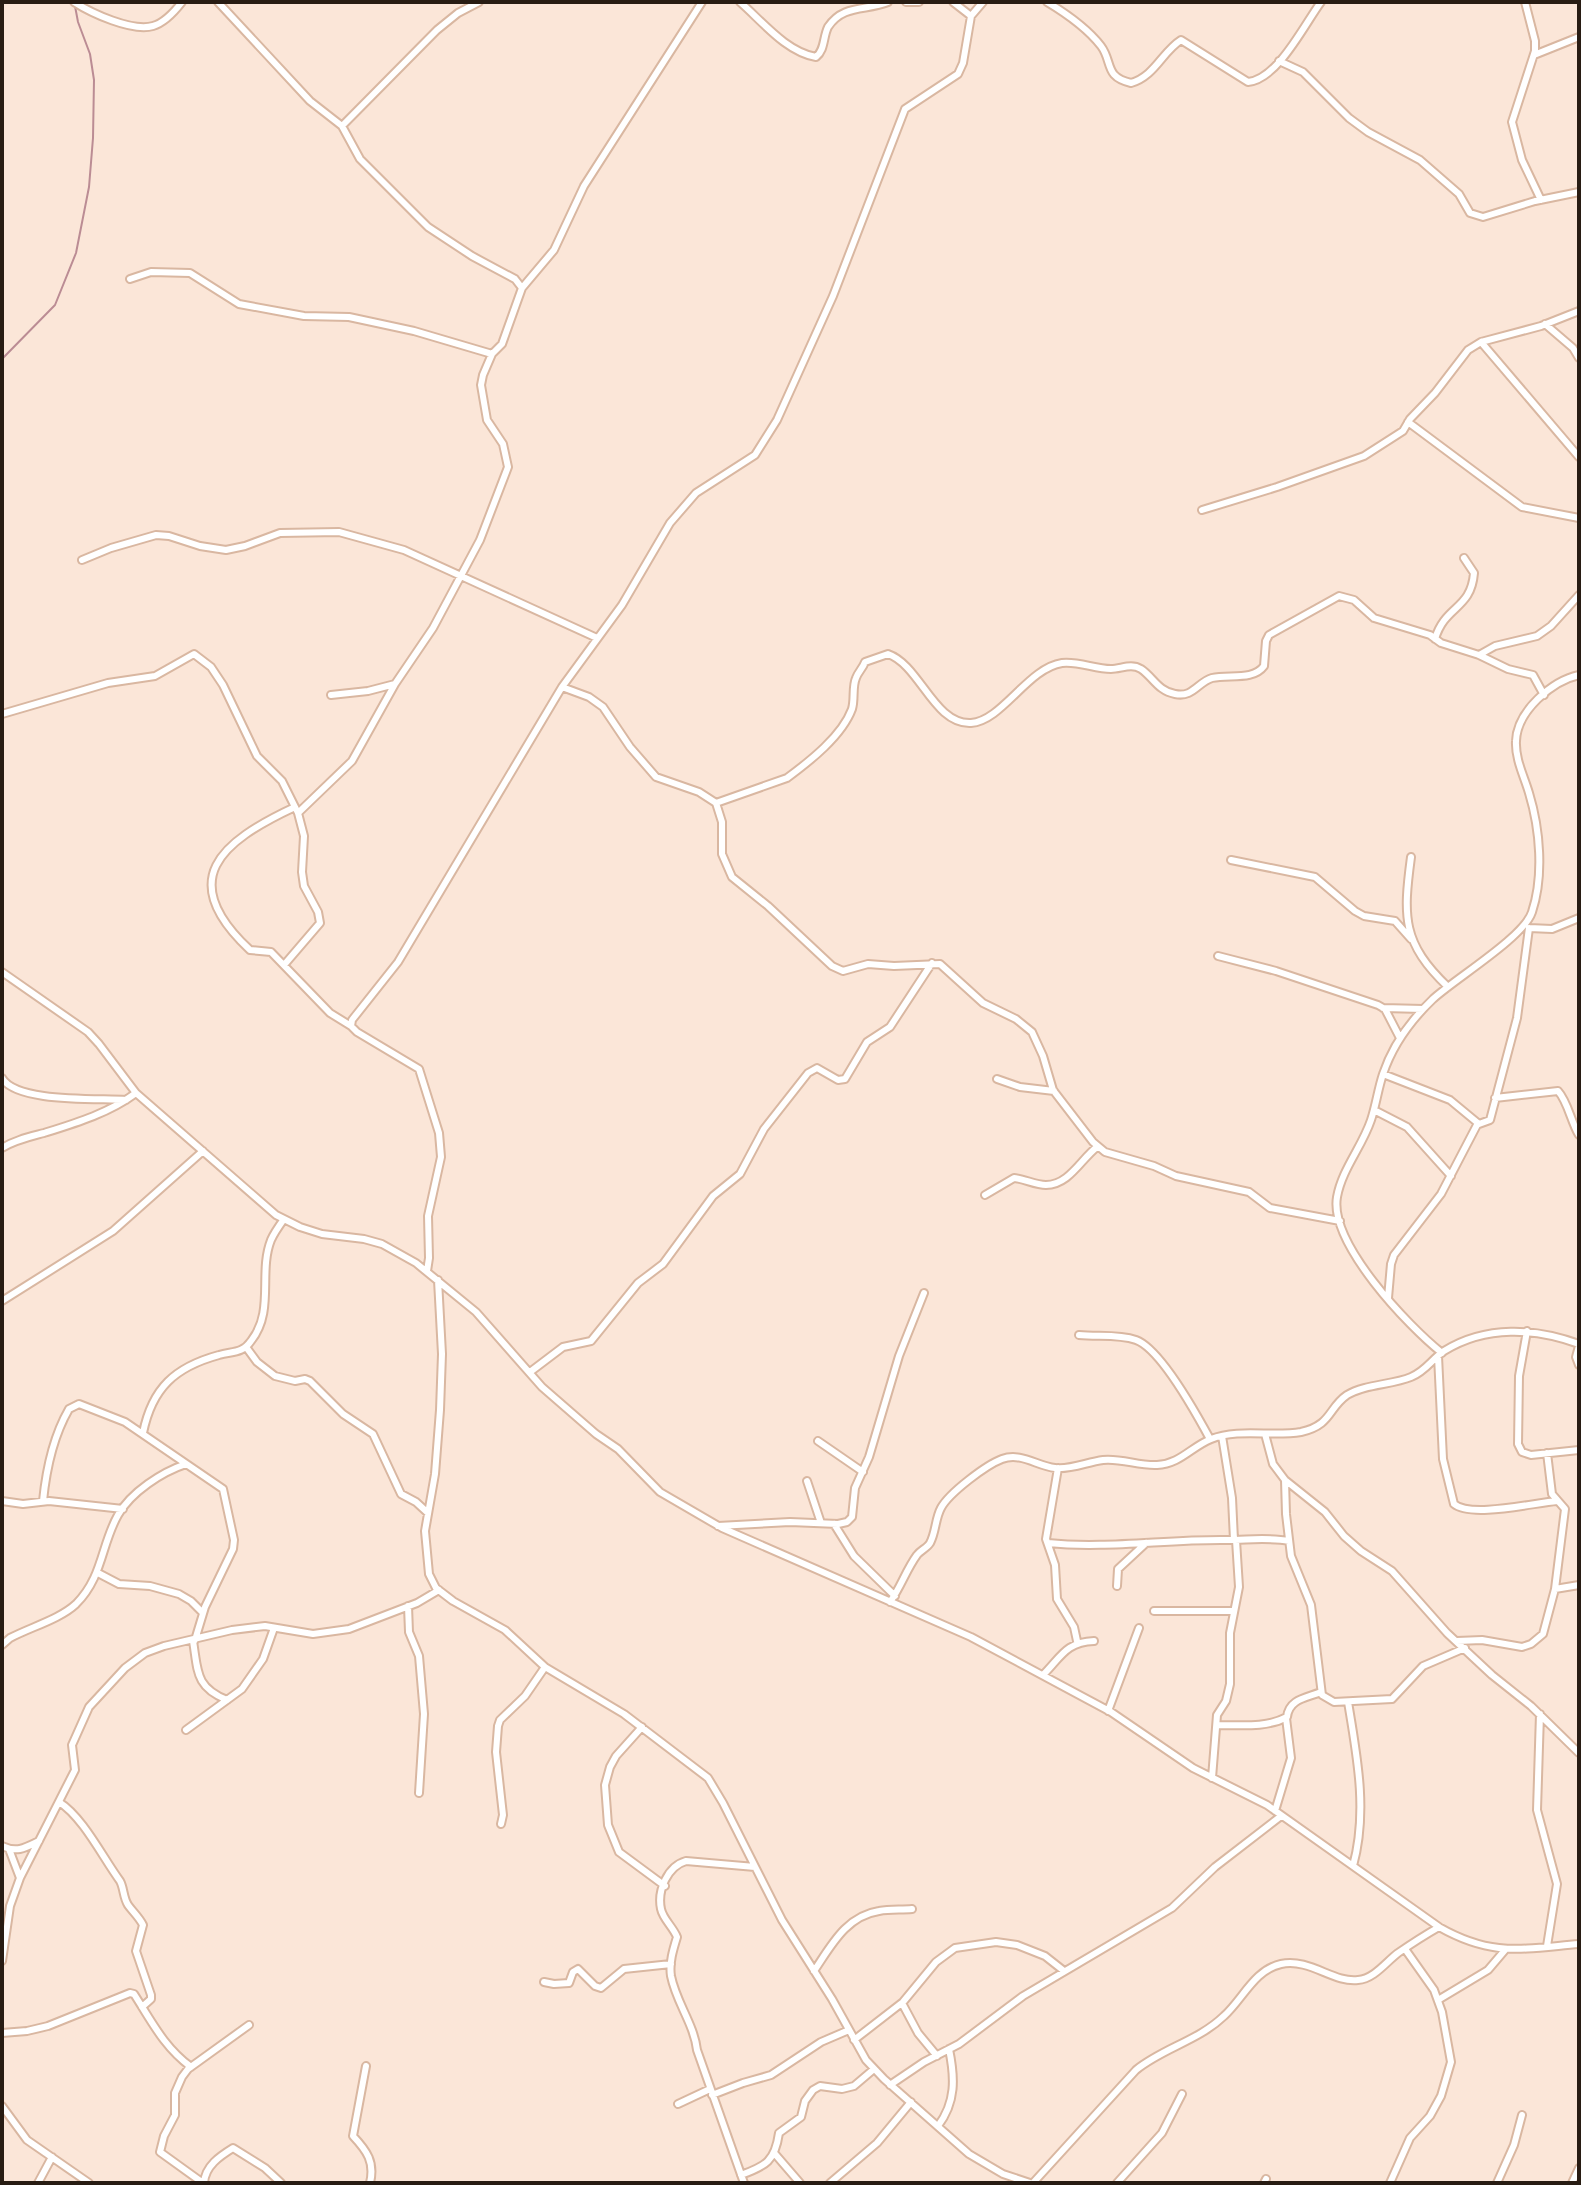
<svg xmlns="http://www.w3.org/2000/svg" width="1581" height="2185" viewBox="0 0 1581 2185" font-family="Rubik,sans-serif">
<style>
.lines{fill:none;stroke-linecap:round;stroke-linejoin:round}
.stream{stroke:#bb8c94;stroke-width:2}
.minor-casing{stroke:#d9b7a1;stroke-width:10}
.minor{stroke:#fff;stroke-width:6}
</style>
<rect width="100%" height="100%" fill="#fbe6d8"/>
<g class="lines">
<path class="stream" d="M 2,359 L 55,305 L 76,253 L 89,187 L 93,138 L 94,80 L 90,54 L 78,22 L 75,6"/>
<defs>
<path id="minor" d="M 74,2 C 91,13 132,32 153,26 C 164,23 175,11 182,2
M 218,2 L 310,101 L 342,126 L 360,159 L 428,227 L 472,256 L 515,279 L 522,288 L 502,344 L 492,354 L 483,375 L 481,385 L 487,420 L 503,444 L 508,467 L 480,540 L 433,628 L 395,684 L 352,761 L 298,813
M 740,2 C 762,21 786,52 816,57 C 825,50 823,37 828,27 C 843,4 866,11 888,2
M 906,2 L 919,2
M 953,2 L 971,16
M 1047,2 C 1067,14 1087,28 1101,46 C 1113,62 1104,77 1131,83 C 1155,76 1162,52 1181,40 L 1248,82 C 1278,79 1304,25 1321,2
M 1525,2 L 1535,41 L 1535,51 L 1512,122 L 1522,160 L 1541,200
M 1534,55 L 1579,37
M 1279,61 L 1303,72 L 1349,118 L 1368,132 L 1420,160 L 1459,194 L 1470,213 L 1483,217 L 1535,201 L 1579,192
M 342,126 L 437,30 L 458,13 L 479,2
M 130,279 L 151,272 L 190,273 L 239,304 L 304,316 L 349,317 L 414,331 L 492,354
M 522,288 L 554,250 L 584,186 L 702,2
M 1545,324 L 1573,348 L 1579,358
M 1481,342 L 1579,457
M 1408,422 L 1522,507 L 1579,518
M 1202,510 L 1277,487 L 1364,456 L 1403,431 L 1410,419 L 1435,393 L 1468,350 L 1481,342 L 1541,326 L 1579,311
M 82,560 L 111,548 L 156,535 L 169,536 L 200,546 L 226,550 L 245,546 L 280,533 L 339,532 L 404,550 L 597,638
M 1435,639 C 1445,605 1471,610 1474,573 L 1464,558
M 1479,655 L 1495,646 L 1537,636 L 1551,626 L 1579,595
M 562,687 L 589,697 L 603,707 L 630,747 L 656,777 L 699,792 L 716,803 L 722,822 L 722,854 L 732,877 L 768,906 L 832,966 L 843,971 L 868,964 L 894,966 L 940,964 L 983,1003 L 1016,1019 L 1032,1032 L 1043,1056 L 1053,1090 L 1093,1142 L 1105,1152 L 1154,1166 L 1176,1176 L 1249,1192 L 1270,1208 L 1340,1221
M 331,695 L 368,691 L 395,684
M 2,714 L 108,683 L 155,676 L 194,654 L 211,667 L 223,685 L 257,756 L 282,781 L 298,813 L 304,836 L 302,872 L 304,886 L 318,912 L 320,923 L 284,965
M 716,803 L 787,778 C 810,761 842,736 852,709 C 855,699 852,687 856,678 C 858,672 863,668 865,662 L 888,654 C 920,665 934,725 971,723 C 1002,721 1028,668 1062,663 C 1078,661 1095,669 1111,669 C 1121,669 1131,663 1141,669 C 1153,677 1158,691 1175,694 C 1193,698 1198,682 1212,678 C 1229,674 1253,681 1264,666 L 1266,641 L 1269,635 L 1339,596 L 1354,600 L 1374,618 L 1430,635 L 1441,643 L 1479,655 L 1508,669 L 1533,675 L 1544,695
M 295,807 C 220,842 175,880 250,950 L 271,952 L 330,1013 L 351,1026
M 1411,857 C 1403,917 1402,943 1448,987
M 1231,860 L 1315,877 L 1355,911 L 1364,916 L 1395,921 L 1411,939
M 1529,928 L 1552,929 L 1579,918
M 1218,956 L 1276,971 L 1378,1005 L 1385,1009 L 1400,1038
M 2,972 L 88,1032 L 99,1044 L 136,1093 L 276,1215 L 300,1227 L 322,1234 L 364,1239 L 382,1244 L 416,1263 L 476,1312 L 542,1387 L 596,1434 L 618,1449 L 660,1492 L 722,1528 L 971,1637 L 1111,1712 L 1193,1768 L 1267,1805 L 1439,1927 C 1492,1957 1521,1949 1579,1944
M 1383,1008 L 1423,1009
M 1383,1074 L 1450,1100 L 1479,1124 L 1490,1120 L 1517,1018 L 1529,928
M 2,1078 C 16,1103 99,1098 126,1100
M 997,1079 L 1020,1087 L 1054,1091
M 1495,1098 L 1558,1091 C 1568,1102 1571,1122 1579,1135
M 1374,1110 L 1407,1127 L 1451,1176
M 2,1148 C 15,1140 29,1137 44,1133 C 76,1123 109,1113 136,1093
M 985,1195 L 1014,1178 C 1025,1179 1035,1185 1046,1185 C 1069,1185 1081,1159 1097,1147
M 427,1271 L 429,1258 L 428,1216 L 441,1157 L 439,1133 L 419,1069 L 357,1032 L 351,1026 L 352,1020 L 398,962 L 562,687 L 622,605 L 670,523 L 696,493 L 755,455 L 777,420 L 833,296 L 905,109 L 958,74 L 963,63 L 971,16 L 983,2
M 438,1280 L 442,1354 L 440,1410 L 435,1474 L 425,1531 L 429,1574 L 436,1588 L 453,1601 L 505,1630 L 545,1667 L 624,1714 L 708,1778 L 723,1803 L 782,1920 L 832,1999 L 866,2060 L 884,2079 L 969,2154 L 1003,2174 L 1030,2183
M 1388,1298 L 1391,1264 L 1394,1255 L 1441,1194 L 1478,1123
M 2,1301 L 113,1231 L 203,1151
M 1527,1331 L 1519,1376 L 1518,1444 L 1522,1452 L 1531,1455 L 1579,1450
M 1079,1335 C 1097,1337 1118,1334 1136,1340 C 1161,1349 1197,1415 1210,1439
M 1579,1346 L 1576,1357 L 1579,1365
M 246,1347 L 257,1362 L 275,1376 L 295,1381 L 305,1379 L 310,1381 L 343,1414 L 373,1434 L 401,1494 L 416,1502 L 428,1513
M 1442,1353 C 1408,1326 1329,1243 1337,1197 C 1342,1169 1362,1147 1371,1120 C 1376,1105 1378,1089 1383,1074 C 1393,1044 1411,1020 1433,999 C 1456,978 1524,937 1532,912 C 1544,876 1540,829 1529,793 C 1524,776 1515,759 1516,741 C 1517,711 1552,681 1579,675
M 1438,1356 L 1443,1459 L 1454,1504 C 1471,1518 1533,1503 1557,1501
M 530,1372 L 563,1347 L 591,1341 L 638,1283 L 663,1264 L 713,1196 L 740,1174 L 764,1129 L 808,1073 L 817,1068 L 838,1080 L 845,1079 L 867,1042 L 890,1027 L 932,963
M 143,1433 C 152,1388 175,1367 219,1355 C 232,1351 242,1354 251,1341 C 275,1311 258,1273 271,1240 C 274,1233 279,1226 284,1219
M 1265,1434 L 1273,1464 L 1285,1480 L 1325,1512 L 1344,1536 L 1361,1551 L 1392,1571 L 1447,1633 L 1492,1675 L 1531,1706 L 1579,1753
M 1222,1436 L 1232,1498 L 1234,1540
M 818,1441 L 863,1472
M 1058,1468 L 1046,1539 L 1055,1565 L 1057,1599 L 1074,1627 L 1077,1641
M 1285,1480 L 1286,1514 L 1291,1556 L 1311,1605 L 1322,1695 L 1334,1702 L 1392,1699 L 1423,1666 L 1465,1648
M 807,1481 L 821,1523
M 2,1501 L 23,1504 L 49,1501 L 123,1509
M 43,1501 C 46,1471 54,1435 69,1409 L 79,1404 L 125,1422 L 223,1489 L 234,1540 L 233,1549 L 205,1607 L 195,1640
M 834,1524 L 854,1556 L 895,1596
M 718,1526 L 790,1522 L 838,1524 L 847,1522 L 852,1517 L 855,1488 L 869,1457 L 899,1356 L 924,1293
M 1048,1543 C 1105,1549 1168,1539 1227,1540 C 1248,1540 1268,1537 1289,1541
M 98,1573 L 119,1584 L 150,1586 L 179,1594 L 191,1601 L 203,1613
M 1117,1586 L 1118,1569 L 1146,1543
M 1555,1589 L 1579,1585
M 890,1602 C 901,1587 906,1570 917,1555 C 921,1550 927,1548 930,1543 C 936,1532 935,1519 941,1508 C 949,1493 986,1465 1002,1459 C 1021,1452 1037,1466 1055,1468 C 1071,1470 1087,1462 1103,1460 C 1121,1458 1139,1466 1157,1465 C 1180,1464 1191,1447 1211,1439 C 1239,1428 1272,1437 1301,1432 C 1332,1425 1328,1408 1347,1395 C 1365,1384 1392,1385 1411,1377 C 1426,1371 1432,1359 1444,1351 C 1486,1325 1535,1328 1579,1344
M 408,1606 L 409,1632 L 419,1656 L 424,1714 L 419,1793
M 1154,1611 L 1234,1611
M 193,1641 C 198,1671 195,1687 227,1700
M 1457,1641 L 1482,1640 L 1522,1647 L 1531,1644 L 1543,1634 L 1555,1589 L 1565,1509 L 1552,1494 L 1547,1453
M 2,1645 L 10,1638 C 31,1627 60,1619 76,1604 C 103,1577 101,1545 118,1515 C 131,1492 162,1472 186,1464
M 1043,1675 C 1061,1657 1066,1642 1094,1641
M 1348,1702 C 1357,1756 1368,1812 1353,1866
M 1108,1711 L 1139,1628
M 1540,1714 L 1537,1810 L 1557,1884 L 1547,1946
M 1217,1725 C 1240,1725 1267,1728 1287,1717 C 1289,1699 1306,1698 1321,1692
M 642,1727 L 616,1756 L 610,1767 L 605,1785 L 608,1825 L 619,1852 L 665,1886
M 186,1730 L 242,1689 L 263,1659 L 274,1628
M 1212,1778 L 1217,1715 L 1226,1701 L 1230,1684 L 1230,1633 L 1239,1587 L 1236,1540
M 59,1802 C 83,1817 103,1858 120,1881 C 124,1888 123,1897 128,1905 C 133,1912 139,1917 143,1925 L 136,1951 L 151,1995 L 151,1999 L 142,2007
M 1275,1811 L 1291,1758 L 1286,1718
M 501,1824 L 503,1815 L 496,1752 L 498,1726 L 500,1720 L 525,1696 L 545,1667
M 2,1846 C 17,1853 25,1848 39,1841
M 9,1849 L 20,1878
M 2,1961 L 10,1906 L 20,1878 L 75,1770 L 72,1745 L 89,1707 L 125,1668 L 145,1653 L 164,1646 L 232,1630 L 265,1626 L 313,1634 L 349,1629 L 417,1603 L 439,1590
M 814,1971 C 831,1946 846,1916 879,1911 C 890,1909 901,1910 912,1909
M 544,1982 L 554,1984 L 569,1983 L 573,1972 L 578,1969 L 595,1986 L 601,1988 L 624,1969 L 671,1964
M 1438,2000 L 1488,1970 L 1505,1950
M 902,2003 L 918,2033 L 937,2056
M 2,2033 L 27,2031 L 48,2026 L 130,1993 L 134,1994 C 152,2022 164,2047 191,2067
M 854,2040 L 903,2002 L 936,1962 L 955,1948 L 996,1942 L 1017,1945 L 1045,1956 L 1064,1971
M 366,2066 L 353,2136 C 367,2151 375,2162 370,2183
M 890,2085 L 924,2062 L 959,2044 L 1023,1996 L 1172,1908 L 1215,1867 L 1281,1816
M 712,2095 L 743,2083 L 771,2075 L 821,2042 L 849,2030
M 678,2104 L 710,2089
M 2,2106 L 27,2140 L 89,2183
M 938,2126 C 956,2102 955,2078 949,2049
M 775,2154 L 800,2183
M 741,2175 C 766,2166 775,2161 779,2133 L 801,2117 L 805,2101 L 813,2090 L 820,2086 L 842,2089 L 854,2086 L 874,2069
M 38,2183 L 52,2157
M 203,2183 L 160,2152 L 164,2136 L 175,2115 L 175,2093 L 182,2077 L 188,2069 L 249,2025
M 204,2183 C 205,2166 220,2156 233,2148 L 265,2168 L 281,2183
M 744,2183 L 697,2050 C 694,2024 676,2002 671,1976 C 669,1963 673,1950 677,1937 C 673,1927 663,1919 661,1909 C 657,1890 668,1866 686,1861 L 755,1867
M 830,2183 L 877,2143 L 911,2102
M 1033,2183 L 1136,2070 C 1163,2048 1198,2041 1224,2016 C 1243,1999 1254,1970 1281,1964 C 1310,1958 1333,1983 1358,1980 C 1374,1979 1386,1962 1398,1953 C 1411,1944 1425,1935 1439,1927
M 1117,2183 L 1162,2133 L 1182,2094
M 1264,2183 L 1266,2179
M 1390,2183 L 1410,2138 L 1430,2116 L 1441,2096 L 1451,2062 L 1442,2012 L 1434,1990 L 1405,1949
M 1497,2183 L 1514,2145 L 1522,2115
M 1572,2183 L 1579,2168"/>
</defs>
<use href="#minor" class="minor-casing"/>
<use href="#minor" class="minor"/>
</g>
<rect width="1581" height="2185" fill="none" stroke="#281c13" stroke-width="8"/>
</svg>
